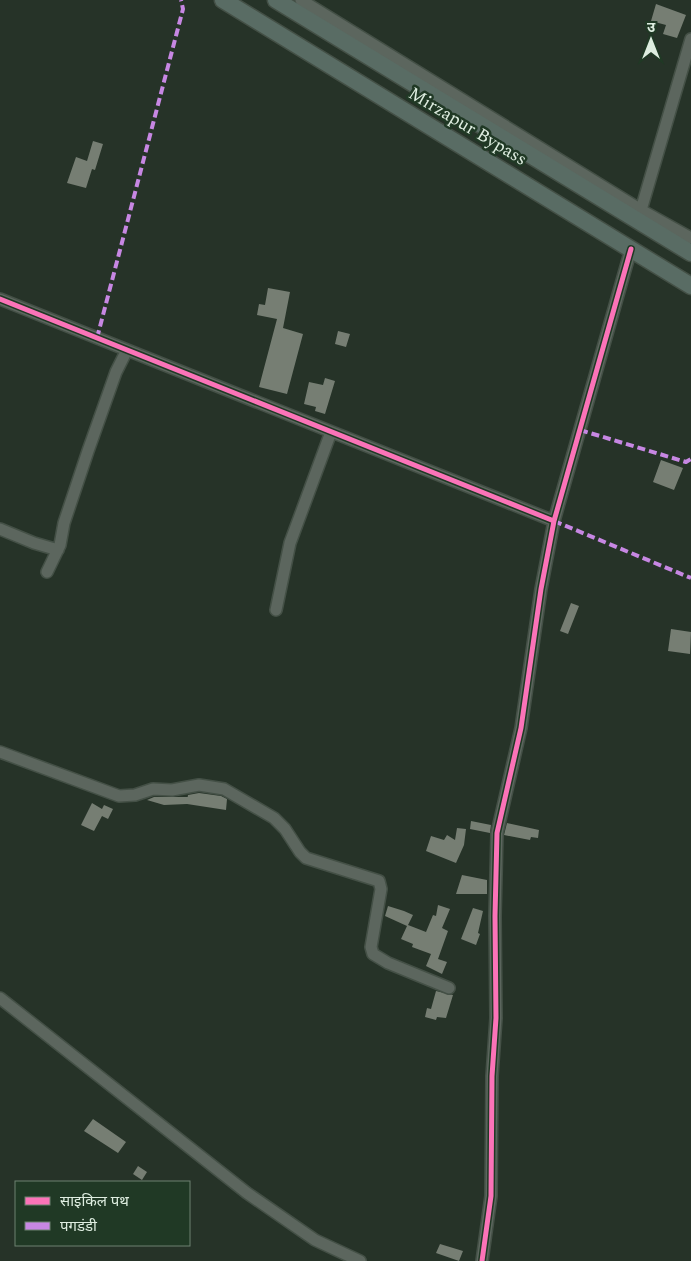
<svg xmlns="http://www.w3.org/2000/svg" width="691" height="1261" viewBox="0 0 691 1261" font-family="Spectral,'Noto Sans Devanagari',serif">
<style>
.building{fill:#767e73}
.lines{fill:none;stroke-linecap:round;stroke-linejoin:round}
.minor-casing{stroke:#445046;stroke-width:14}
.highway-casing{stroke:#445046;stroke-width:19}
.minor{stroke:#5c665e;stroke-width:11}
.highway{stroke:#596c64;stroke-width:16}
.quiet{stroke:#c787e3;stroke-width:4;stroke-dasharray:8 4;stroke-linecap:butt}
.cycleway-casing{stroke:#203925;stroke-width:8}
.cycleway{stroke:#fb73b8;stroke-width:5}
.labels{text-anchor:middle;stroke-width:5;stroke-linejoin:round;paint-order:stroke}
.street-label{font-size:18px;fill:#deede0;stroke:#203925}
</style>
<rect width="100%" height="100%" fill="#263328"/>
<path class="building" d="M 656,4 L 686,15 L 677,38 L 663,34 L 666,25 L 651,21 Z
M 93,141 L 103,144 L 95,170 L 92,169 L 86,188 L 67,183 L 76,157 L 87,161 Z
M 268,288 L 290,292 L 283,328 L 303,334 L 287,394 L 259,387 L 277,319 L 257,315 L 259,304 L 265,305 Z
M 338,331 L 350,334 L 346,347 L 335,344 Z
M 325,378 L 335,381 L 325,414 L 315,411 L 316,407 L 304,404 L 309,382 L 323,385 Z
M 661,460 L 683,468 L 674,490 L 653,482 Z
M 571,603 L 579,606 L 568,634 L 560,631 Z
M 671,629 L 691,632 L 690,654 L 668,651 Z
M 199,793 L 221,796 L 227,799 L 226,810 L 187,804 L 164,805 L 147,800 L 154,797 L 188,797 L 187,801 L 188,795 Z
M 92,803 L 102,809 L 104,805 L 113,809 L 108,819 L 102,816 L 94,831 L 81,825 Z
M 471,821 L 491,825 L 490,833 L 470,829 Z
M 507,823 L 539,830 L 538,838 L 531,837 L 530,840 L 504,835 Z
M 457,828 L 466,829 L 464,845 L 456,863 L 426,851 L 431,836 L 444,840 L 447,835 L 455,840 Z
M 462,875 L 487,880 L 487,894 L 456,894 Z
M 438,905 L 450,909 L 442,928 L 448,931 L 438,959 L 447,962 L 442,974 L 426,966 L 431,954 L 412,947 L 413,944 L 401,939 L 407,926 L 385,916 L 388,906 L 404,911 L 413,915 L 408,925 L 426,932 L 433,915 L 436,916 Z
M 473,908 L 483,911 L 478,933 L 480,934 L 476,945 L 461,939 Z
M 436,991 L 453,995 L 446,1018 L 437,1017 L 436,1020 L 425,1017 L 427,1008 L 431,1009 Z
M 93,1119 L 126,1142 L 118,1153 L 84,1131 Z
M 138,1166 L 147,1172 L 142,1180 L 133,1174 Z
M 440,1244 L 463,1251 L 459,1261 L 436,1253 Z"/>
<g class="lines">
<defs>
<path id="minor" d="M 301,0 L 641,210 L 691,238
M 641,210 L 691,39
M 0,299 L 554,521
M 0,529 L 34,543 L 58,550
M 47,572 L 60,545 L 64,523 L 88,451 L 116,372 L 127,350
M 276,610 L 290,543 L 331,432
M 0,752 L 119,796 L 135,795 L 153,789 L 172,790 L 199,785 L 224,789 L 274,818 L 285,829 L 300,852 L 306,858 L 379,881 L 381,889 L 371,947 L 373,954 L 388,963 L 449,988
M 0,998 L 247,1193 L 315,1240 L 360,1261
M 482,1261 L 491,1196 L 492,1076 L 496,1018 L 495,916 L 497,833 L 521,728 L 541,589 L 554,521 L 631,249"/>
<path id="highway" d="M 223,0 L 691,286
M 276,0 L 691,253"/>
</defs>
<use href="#minor" class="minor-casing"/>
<use href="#highway" class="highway-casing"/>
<use href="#minor" class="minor"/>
<use href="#highway" class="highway"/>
<path class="quiet" d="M 97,338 L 183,9 L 181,0
M 580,430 L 686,462 L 691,459
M 554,521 L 691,578"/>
<defs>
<path id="cycleway" d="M 0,299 L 554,521
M 482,1261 L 491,1196 L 492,1076 L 496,1018 L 495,916 L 497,833 L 521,728 L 541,589 L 554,521 L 631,249"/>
</defs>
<use href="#cycleway" class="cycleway-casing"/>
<use href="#cycleway" class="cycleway"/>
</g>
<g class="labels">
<g class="street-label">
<text transform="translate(468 126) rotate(31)" y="6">Mirzapur Bypass</text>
</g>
</g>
<rect x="15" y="1181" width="175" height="65" fill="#203925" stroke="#6c8170"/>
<rect x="25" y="1197" width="25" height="8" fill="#fb73b8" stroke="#6c8170"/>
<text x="60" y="1206" font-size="15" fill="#deede0">साइकिल पथ</text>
<rect x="25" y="1222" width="25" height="8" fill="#c787e3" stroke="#6c8170"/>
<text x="60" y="1231" font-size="15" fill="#deede0">पगडंडी</text>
<g transform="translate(651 40)" stroke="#203925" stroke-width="4" paint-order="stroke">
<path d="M0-4L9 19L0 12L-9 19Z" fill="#deede0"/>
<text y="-8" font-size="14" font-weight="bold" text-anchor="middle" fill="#deede0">उ</text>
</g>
</svg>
